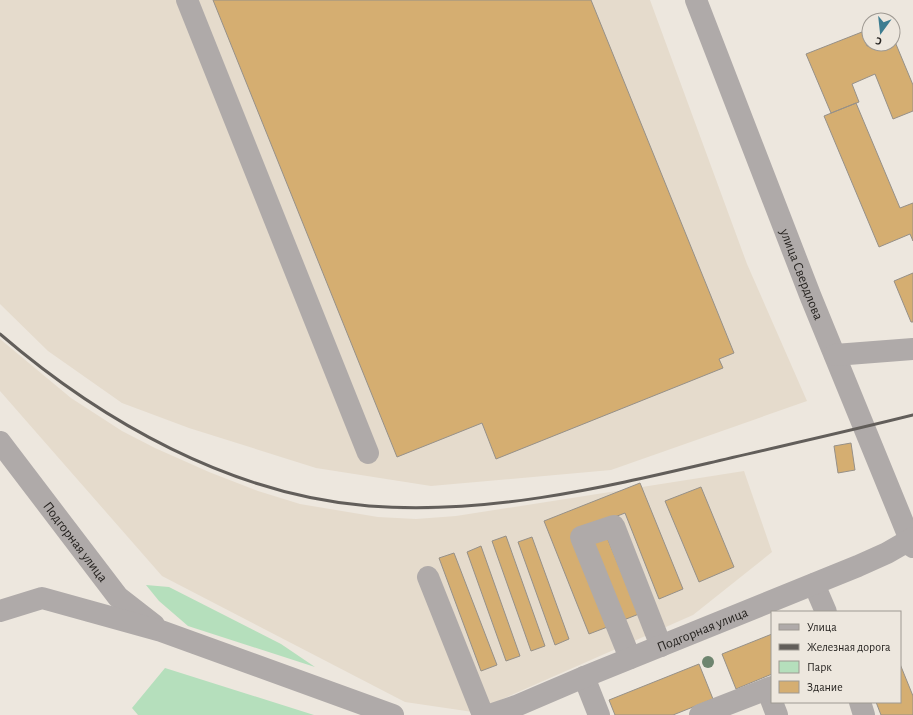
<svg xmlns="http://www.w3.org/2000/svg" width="913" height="715" viewBox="0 0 913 715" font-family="'Alegreya Sans',sans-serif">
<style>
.built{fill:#e5dbcc}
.green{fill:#b5dfbc}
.building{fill:#d5ae71;stroke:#969088}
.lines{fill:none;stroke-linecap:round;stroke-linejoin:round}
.minor{stroke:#afaaa9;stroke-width:22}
.rail{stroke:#625e5a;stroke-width:3}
.tree{fill:#6e856f}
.labels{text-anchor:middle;stroke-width:3;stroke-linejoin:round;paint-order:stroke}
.street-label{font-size:14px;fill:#272421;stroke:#ede7de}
</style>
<rect width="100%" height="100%" fill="#ede7de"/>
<path class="built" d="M 0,0 L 650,0 L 747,264 L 807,401 L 611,470 L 431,486 L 316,468 L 189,428 L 122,403 L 48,351 L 0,304 Z
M 0,339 L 71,398 L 122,431 L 155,448 L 209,472 L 258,491 L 300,504 L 378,517 L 416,519 L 456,516 L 744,471 L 772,552 L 693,615 L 473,712 L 405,702 L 162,576 L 0,391 Z"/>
<path class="green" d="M 146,585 L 169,587 L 281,644 L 315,667 L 188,626 L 159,601 Z
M 165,668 L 314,715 L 138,715 L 132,708 Z"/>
<path class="building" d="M 213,0 L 591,0 L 734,353 L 719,359 L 723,368 L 496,459 L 482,423 L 397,457 Z
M 862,32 L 867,46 L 893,44 L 893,37 L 913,85 L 913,111 L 893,119 L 875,74 L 852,84 L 859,102 L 831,113 L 806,54 Z
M 856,103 L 900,208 L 913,203 L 913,241 L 910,234 L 879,247 L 824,116 Z
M 913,273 L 913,322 L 911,322 L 894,281 Z
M 851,443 L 855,470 L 838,473 L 834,446 Z
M 640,483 L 683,589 L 659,599 L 625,513 L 573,533 L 610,626 L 589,634 L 544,521 Z
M 701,487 L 734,567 L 699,582 L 665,501 Z
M 606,535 L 639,614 L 621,621 L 588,542 Z
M 506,536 L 545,646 L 531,651 L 492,541 Z
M 532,537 L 569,639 L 555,645 L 518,542 Z
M 481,546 L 520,656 L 506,661 L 467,552 Z
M 454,553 L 497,665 L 481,671 L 439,558 Z
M 772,634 L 772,674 L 736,689 L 722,654 Z
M 699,664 L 713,699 L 673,715 L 615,715 L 609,700 Z
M 900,664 L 913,696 L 913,715 L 881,715 L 876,702 L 900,702 Z"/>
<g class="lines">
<g class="minor">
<path d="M 187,0 L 368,453"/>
<path id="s1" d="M 696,0 L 810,295 L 913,547"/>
<path d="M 835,355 L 913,349"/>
<path id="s2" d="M 0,442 L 118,597 L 154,625"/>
<path d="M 428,577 L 483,715"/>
<path d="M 814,584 L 826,612"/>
<path d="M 0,611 L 42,598 L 161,631 L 393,715"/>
<path d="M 630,658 L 581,537 L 614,526 L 661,646"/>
<path d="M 584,677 L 599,715"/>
<path d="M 767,689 L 777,715"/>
<path d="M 860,702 L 864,715"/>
<path id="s3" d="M 490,715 L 516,706 L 584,677 L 858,566 L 887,553 L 913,538"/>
<path d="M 700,715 L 772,687"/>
</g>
<path class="rail" d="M 0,334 C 102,422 232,495 369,506 C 485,515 597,489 709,463 C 777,447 845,432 913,415"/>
</g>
<circle class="tree" cx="708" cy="662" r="6"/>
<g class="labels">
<g class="street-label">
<text dy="5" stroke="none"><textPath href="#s1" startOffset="294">улица Свердлова</textPath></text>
<text dy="5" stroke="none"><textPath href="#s2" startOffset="125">Подгорная улица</textPath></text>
<text dy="5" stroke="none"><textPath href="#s3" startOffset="229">Подгорная улица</textPath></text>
</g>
</g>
<rect x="771" y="611" width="130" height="92" fill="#ede7de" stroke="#9e9992"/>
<rect x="779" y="624" width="20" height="6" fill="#afaaa9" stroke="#9e9992"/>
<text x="807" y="631" font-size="12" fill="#272421">Улица</text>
<rect x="779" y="644" width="20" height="6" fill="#625e5a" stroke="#9e9992"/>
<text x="807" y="651" font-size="12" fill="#272421">Железная дорога</text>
<rect x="779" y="661" width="20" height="12" fill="#b5dfbc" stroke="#9e9992"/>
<text x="807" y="671" font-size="12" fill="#272421">Парк</text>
<rect x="779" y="681" width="20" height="12" fill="#d5ae71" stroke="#9e9992"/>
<text x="807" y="691" font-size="12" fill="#272421">Здание</text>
<g transform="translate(881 32) rotate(195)"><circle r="19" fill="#ede7de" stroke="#9e9992"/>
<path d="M0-3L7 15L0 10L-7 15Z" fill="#3d7d91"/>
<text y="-6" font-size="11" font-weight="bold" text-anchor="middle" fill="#272421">С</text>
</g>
</svg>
